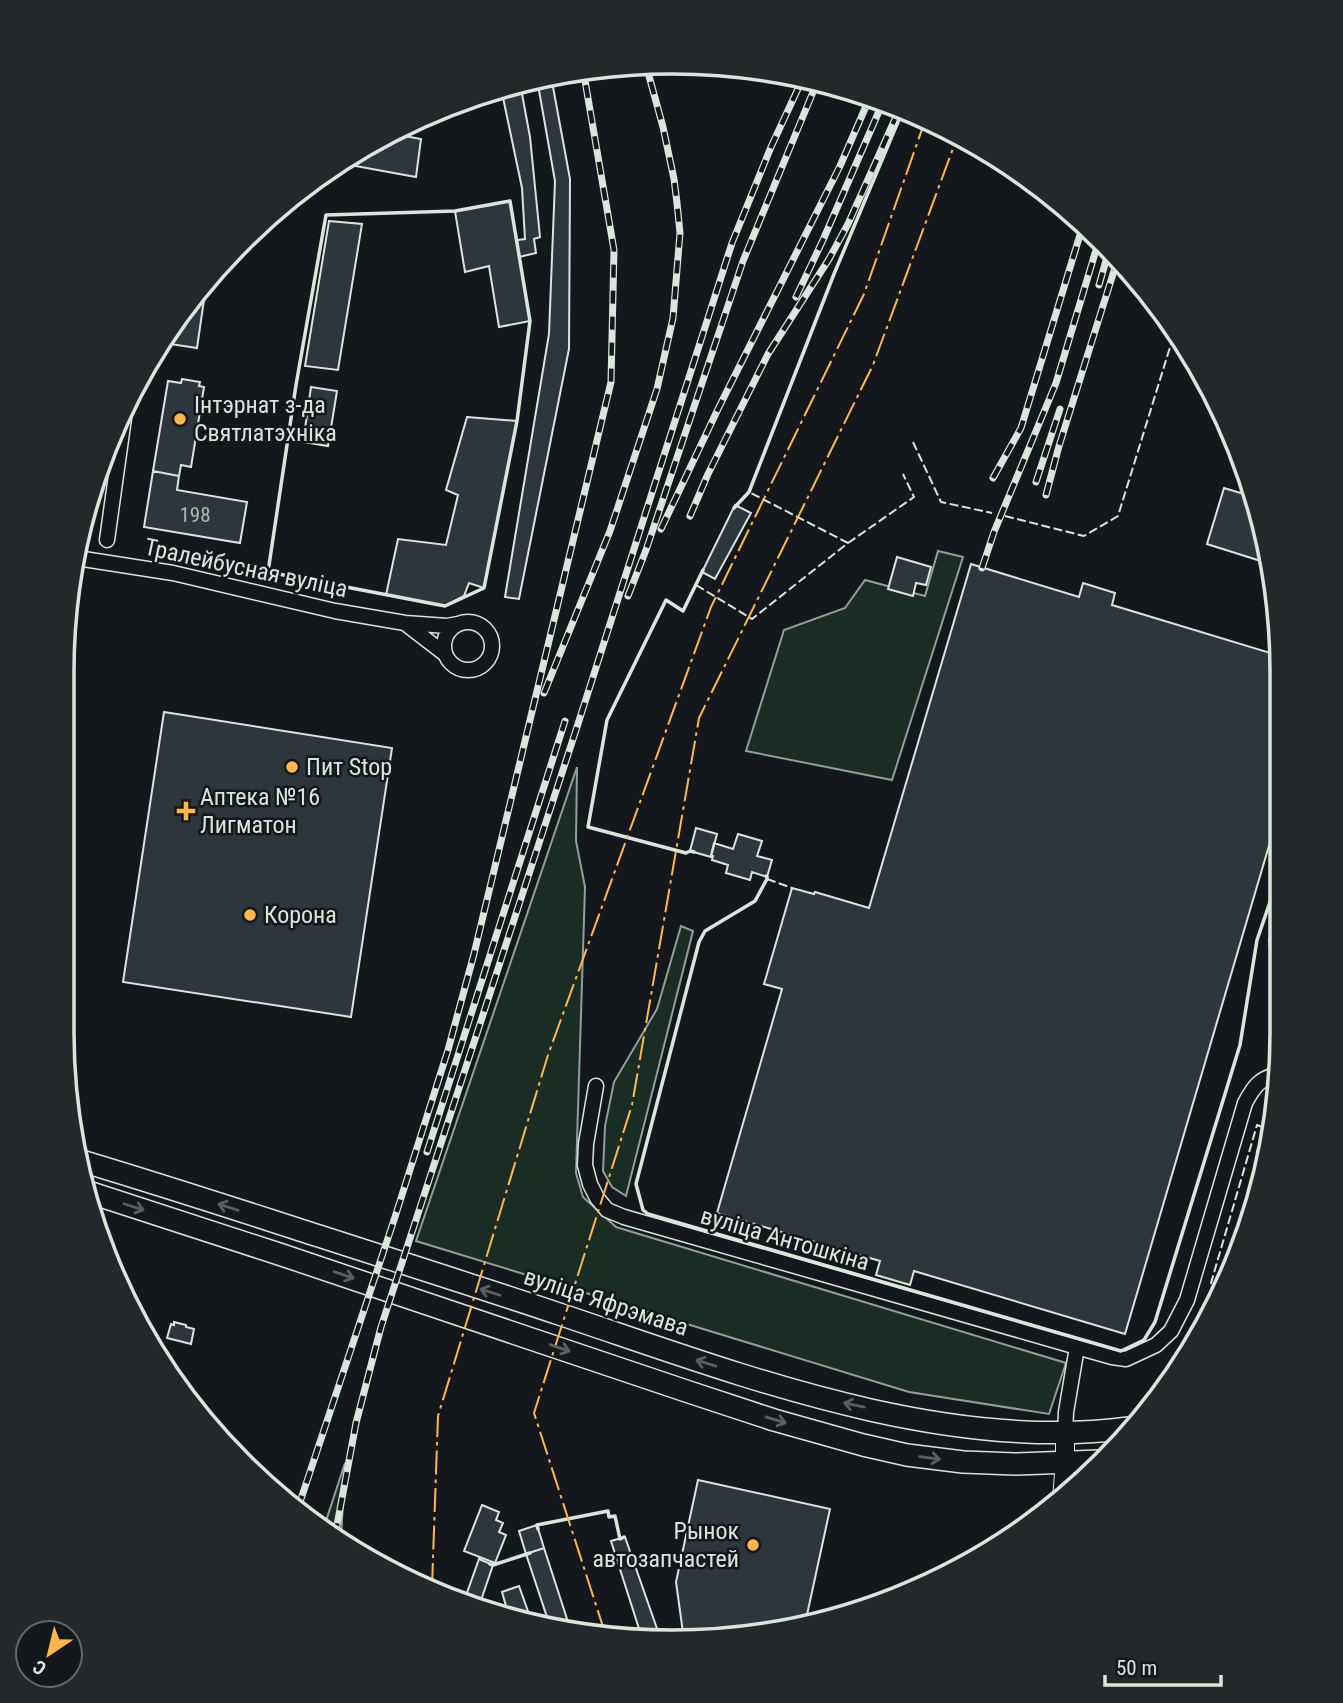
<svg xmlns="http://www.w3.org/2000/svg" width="1343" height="1703" viewBox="0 0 1343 1703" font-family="'Roboto Condensed',sans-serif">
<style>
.green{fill:#1a2d24;stroke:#939e99;stroke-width:2}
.building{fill:#2c363c;stroke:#d8e6dc;stroke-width:2}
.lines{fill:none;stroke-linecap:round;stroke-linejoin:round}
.minor-casing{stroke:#d8e6dc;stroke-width:17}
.tertiary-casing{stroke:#d8e6dc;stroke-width:20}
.primary-casing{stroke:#d8e6dc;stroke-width:24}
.minor{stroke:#14181c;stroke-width:14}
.tertiary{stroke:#14181c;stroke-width:18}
.primary{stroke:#14181c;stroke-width:21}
.rail-casing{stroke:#d8e6dc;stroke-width:7}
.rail{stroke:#14181c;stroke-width:4.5;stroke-dasharray:13;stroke-linecap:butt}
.fence{stroke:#d8e6dc;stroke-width:2;stroke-dasharray:9 3.5;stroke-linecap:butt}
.wall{stroke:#d8e6dc;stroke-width:3.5}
.power{stroke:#ffb74d;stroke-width:2;stroke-dasharray:24 5 3.5 5;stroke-linecap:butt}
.oneway{stroke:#59605f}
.poi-dot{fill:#ffb74d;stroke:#14181c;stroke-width:2.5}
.labels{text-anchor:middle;stroke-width:5;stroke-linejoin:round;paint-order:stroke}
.number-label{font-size:21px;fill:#adbab4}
.poi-label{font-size:24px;fill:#d8e6dc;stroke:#14181c;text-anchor:start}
.street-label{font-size:24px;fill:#d8e6dc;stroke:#14181c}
.rim{fill:none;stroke:#d8e6dc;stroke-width:3.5}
</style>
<rect width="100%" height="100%" fill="#14181c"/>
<path class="green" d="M 938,551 L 963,557 L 892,780 L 746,751 L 784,630 L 845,608 L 865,580 L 925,596 Z
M 577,767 L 576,841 L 585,887 L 576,1173 L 583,1197 L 616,1227 L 1066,1363 L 1049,1414 L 909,1392 L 416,1241 Z
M 681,926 L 693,931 L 626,1196 L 612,1187 L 603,1171 L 605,1126 L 614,1082 L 657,1009 Z
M 345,1463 L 341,1540 L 324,1527 Z"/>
<path class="building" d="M 551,76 L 570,179 L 569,349 L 519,599 L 505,597 L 549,334 L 555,181 L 537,79 Z
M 520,83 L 530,137 L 540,237 L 534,239 L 536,253 L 519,257 L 517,240 L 525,239 L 522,188 L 501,88 Z
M 388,133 L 421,139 L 416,177 L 339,163 L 366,143 Z
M 510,201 L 530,321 L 499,327 L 489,266 L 465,272 L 455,211 Z
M 329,221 L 362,224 L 338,370 L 305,366 Z
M 207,279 L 197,348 L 170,344 L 172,330 L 188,300 Z
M 182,379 L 200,382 L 199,386 L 204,387 L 191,467 L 181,465 L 179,476 L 153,471 L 168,381 L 181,383 Z
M 311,387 L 337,391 L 328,446 L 303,442 Z
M 467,417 L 517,421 L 484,588 L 469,583 L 464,596 L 445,606 L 386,595 L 398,539 L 446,545 L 458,495 L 446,490 Z
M 153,471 L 179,476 L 177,490 L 247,502 L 240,543 L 144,527 Z
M 1224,488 L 1254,497 L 1267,563 L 1207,544 Z
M 735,505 L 751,513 L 715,579 L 702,572 Z
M 897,557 L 931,567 L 926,585 L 916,583 L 913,596 L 888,589 Z
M 971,564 L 1079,597 L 1083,583 L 1115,593 L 1112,605 L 1280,656 L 1281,805 L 1125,1334 L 914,1271 L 910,1285 L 876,1275 L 880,1261 L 717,1213 L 782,989 L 764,984 L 792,888 L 814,894 L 815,892 L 869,908 Z
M 164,712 L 392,748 L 351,1017 L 123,982 Z
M 696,828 L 717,834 L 711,857 L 690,851 Z
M 738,834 L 762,841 L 757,856 L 772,860 L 767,877 L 752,872 L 750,880 L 726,873 L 728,865 L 712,860 L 713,856 L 711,855 L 714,843 L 733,849 Z
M 1281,938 L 1282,1002 L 1275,1003 L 1269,939 Z
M 1264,1131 L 1272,1134 L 1270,1150 L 1265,1167 L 1262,1166 L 1266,1156 L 1257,1152 Z
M 174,1322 L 186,1325 L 186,1327 L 194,1329 L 191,1344 L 167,1338 L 171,1324 L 174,1325 Z
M 698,1480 L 830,1509 L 805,1624 L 684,1640 L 676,1582 Z
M 482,1505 L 499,1512 L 496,1520 L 503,1523 L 499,1532 L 506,1535 L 495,1563 L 464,1551 Z
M 537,1525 L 544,1548 L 526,1554 L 519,1531 Z
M 625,1537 L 661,1640 L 642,1638 L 611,1541 Z
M 544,1548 L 570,1628 L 550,1626 L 526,1554 Z
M 479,1559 L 493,1565 L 479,1606 L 464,1601 Z
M 519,1586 L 529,1614 L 511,1620 L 501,1616 L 498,1608 L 506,1606 L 502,1592 Z"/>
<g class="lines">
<defs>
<path id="minor" d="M 107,540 L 124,418
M 77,558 L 173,573 L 335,611 L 405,623 L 447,626 L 458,624
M444 646a24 24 0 1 1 48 0a24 24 0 1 1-48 0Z
M 406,624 L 445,654
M 596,1086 L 586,1144 L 585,1165 L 590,1184 L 597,1198 L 607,1210 L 624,1217 L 1077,1347 L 1112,1357 L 1126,1359 L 1156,1345 L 1171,1331 L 1187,1300 L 1245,1103 C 1253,1088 1260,1077 1278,1075
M 1065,1434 L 1066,1412 L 1077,1347"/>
<path id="tertiary" d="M 1062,1499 L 1065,1461 L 1065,1434"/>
<path id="primary" d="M 78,1160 C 159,1184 238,1210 319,1236 C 399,1262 479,1287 559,1314 C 736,1373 939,1453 1129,1428
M 82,1190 L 279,1254 L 689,1392 L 774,1420 L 863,1445 L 907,1455 L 963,1462 L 1015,1464 L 1100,1461"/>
</defs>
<use href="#minor" class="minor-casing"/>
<use href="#tertiary" class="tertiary-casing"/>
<use href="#primary" class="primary-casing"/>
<use href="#minor" class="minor"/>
<use href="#tertiary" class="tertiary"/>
<use href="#primary" class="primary"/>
<defs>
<path id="rail" d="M 1099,285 L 1109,250
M 796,297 L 823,240 L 883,102
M 993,478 L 1021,428 L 1083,225
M 1036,482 L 1060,409
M 1046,495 L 1059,446 L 1118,258
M 690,516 L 708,474 L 768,354 L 829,259 L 848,224 L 900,108
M 661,529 L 718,409 L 840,166 L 870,97
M 982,568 L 994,532 L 1056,383 L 1099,240
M 628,596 L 646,550 L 743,261 L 818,80
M 544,693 L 610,531 L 657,389 L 673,318 L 680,233 L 677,203 L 674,179 L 663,127 L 646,65
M 427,1152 L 565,721
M 298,1508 L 395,1217 L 448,1050 L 474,954 L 611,382 L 614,250 L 583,69
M 335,1536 L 356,1423 L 381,1327 L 577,727 L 732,243 L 771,147 L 803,78"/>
</defs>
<use href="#rail" class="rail-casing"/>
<use href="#rail" class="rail"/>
<path class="fence" d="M 913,442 L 941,502 L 992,513
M 734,508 L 749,492 L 834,274 L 903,110
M 1005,516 L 1084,536 L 1118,516 L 1175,331
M 848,543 L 914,497 L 903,474
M 696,585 L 752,619 L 848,543 L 749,492
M 690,851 L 686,853 L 588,827 L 607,720 L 666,600 L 683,611 L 703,570
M 765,876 L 767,877 L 767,879 L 755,901 L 705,931 L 699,942 L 636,1184 L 643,1210 L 648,1214 L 1121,1351 L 1144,1340 L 1155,1322 L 1240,1045 L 1257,940 L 1281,870
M 767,879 L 792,888
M 1224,1287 L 1211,1283 L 1257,1125 L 1272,1131"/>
<path class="wall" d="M 510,201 L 530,321 L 517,421 L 484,588 L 445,606 L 268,572 L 296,385 L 326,215 L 455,211 Z
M 734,508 L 749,492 L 834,274 L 903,110
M 694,852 L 690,851 L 686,853 L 588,827 L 607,720 L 666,600 L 683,611 L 703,570
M 766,876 L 767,877 L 767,879 L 755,901 L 705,931 L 699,942 L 636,1184 L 643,1210 L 648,1214 L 1121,1351 L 1144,1340 L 1155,1322 L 1240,1045 L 1257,940 L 1281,870
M 538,1529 L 537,1525 L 608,1511 L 609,1517 L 615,1516 L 620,1539 L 624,1537
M 490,1564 L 493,1565 L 530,1553"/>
<path class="power" d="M 432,1587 L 438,1416 L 548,1055 L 711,607 L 864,294 L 926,118
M 605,1633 L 534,1413 L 632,1105 L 699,718 L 873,365 L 958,135"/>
</g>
<defs><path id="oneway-shaft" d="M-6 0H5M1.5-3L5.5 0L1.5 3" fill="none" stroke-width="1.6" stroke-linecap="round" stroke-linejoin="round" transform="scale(1.75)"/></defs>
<g class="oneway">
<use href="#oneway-shaft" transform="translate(134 1207) rotate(18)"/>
<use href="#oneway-shaft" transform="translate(228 1207) rotate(-162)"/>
<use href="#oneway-shaft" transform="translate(344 1275) rotate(19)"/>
<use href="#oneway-shaft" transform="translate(490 1292) rotate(-162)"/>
<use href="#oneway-shaft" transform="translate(560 1348) rotate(19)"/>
<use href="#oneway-shaft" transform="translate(706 1363) rotate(-163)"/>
<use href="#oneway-shaft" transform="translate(854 1405) rotate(-168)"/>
<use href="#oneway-shaft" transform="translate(776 1420) rotate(17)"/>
<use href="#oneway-shaft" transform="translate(930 1458) rotate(7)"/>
</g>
<g class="poi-dot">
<circle cx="180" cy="419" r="7"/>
<circle cx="292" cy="767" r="7"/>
<path d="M182.5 800.5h7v7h7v7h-7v7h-7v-7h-7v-7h7z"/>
<circle cx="250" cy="915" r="7"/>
<circle cx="753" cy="1545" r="7"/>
</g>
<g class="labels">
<g class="number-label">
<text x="195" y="522">198</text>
</g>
<g class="poi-label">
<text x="194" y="413">Інтэрнат з-да<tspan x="194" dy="28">Святлатэхніка</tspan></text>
<text x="306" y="775">Пит Stop</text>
<text x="200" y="805">Аптека №16<tspan x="200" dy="28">Лигматон</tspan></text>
<text x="264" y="923">Корона</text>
<text x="739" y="1539" text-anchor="end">Рынок<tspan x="739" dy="28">автозапчастей</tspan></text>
</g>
<g class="street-label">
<text transform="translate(246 568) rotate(12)" y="8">Тралейбусная вуліца</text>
<text transform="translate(785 1239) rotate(16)" y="8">вуліца Антошкіна</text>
<text transform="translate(606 1302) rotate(18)" y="8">вуліца Яфрэмава</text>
</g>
</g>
<path d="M0 0H1343V1703H0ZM672 74H672A598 598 0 0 1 1270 672V1032A598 598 0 0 1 672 1630H672A598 598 0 0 1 74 1032V672A598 598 0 0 1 672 74Z" fill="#24282b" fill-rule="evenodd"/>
<path class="rim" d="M672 74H672A598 598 0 0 1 1270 672V1032A598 598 0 0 1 672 1630H672A598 598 0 0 1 74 1032V672A598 598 0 0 1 672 74Z"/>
<g transform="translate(49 1654) rotate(215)"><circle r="33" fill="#14181c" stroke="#626a69" stroke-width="2"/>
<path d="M0-5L12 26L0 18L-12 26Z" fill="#ffb74d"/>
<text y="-10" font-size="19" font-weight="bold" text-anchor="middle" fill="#d8e6dc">С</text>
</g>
<path d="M1105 1675v10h116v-10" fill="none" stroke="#d8e6dc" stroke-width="3.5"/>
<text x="1116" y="1675" font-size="21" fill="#d8e6dc" stroke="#14181c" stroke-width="5" paint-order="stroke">50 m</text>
</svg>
